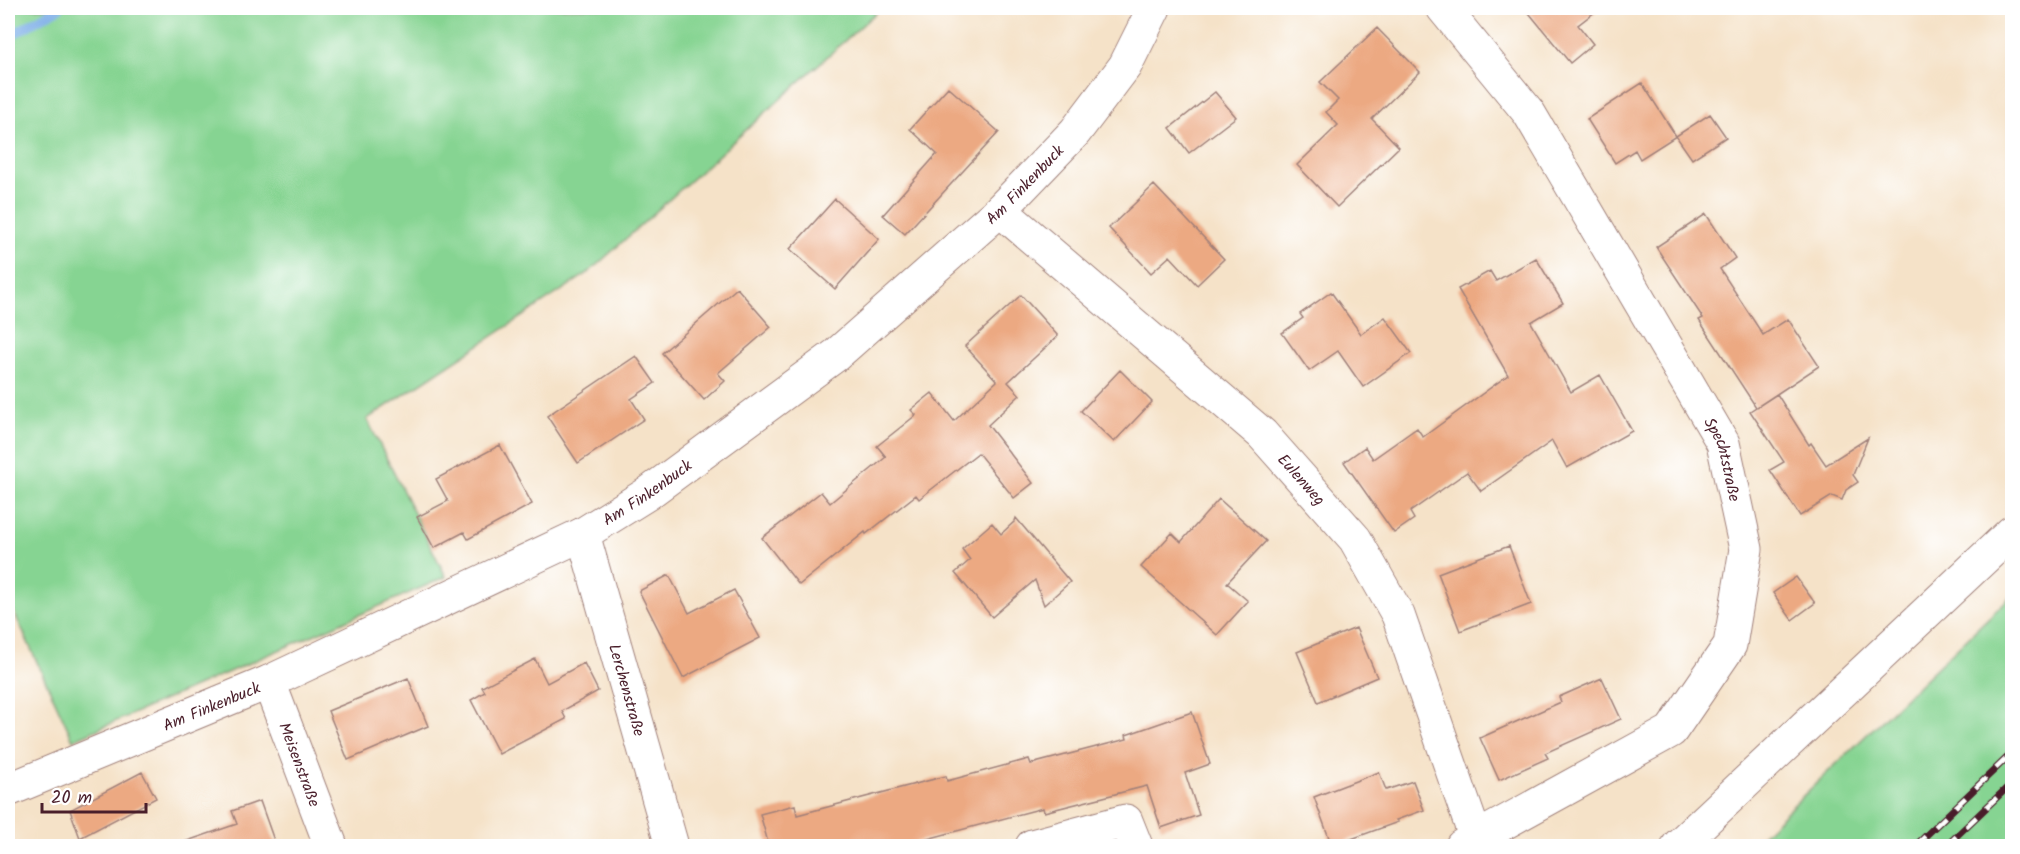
<svg xmlns="http://www.w3.org/2000/svg" width="2020" height="854" viewBox="0 0 2020 854" font-family="Kalam,sans-serif">
<style>
.green{fill:#86d492;stroke:#687a5e;stroke-width:1.5}
.lines{fill:none;stroke-linecap:round;stroke-linejoin:round}
.stream{stroke:#7bade7;stroke-width:10}
.building{fill:#eca982}
.minor-casing{stroke:#a0807a;stroke-width:35}
.secondary-casing{stroke:#a0807a;stroke-width:35}
.minor{stroke:#fff;stroke-width:33}
.secondary{stroke:#fff;stroke-width:33}
.rail-casing{stroke:#4a1f2b;stroke-width:7}
.rail{stroke:#fff;stroke-width:4.5;stroke-dasharray:14;stroke-linecap:butt}
.labels{text-anchor:middle;stroke-width:5;stroke-linejoin:round;paint-order:stroke}
.street-label{font-size:16px;fill:#4a1f2b;stroke:#fff}
</style>
<rect width="100%" height="100%" fill="#fff"/>
<filter id="ink" filterUnits="userSpaceOnUse"><feTurbulence type="fractalNoise" baseFrequency=".0167" numOctaves="2"/><feDisplacementMap in="SourceGraphic" scale="12" xChannelSelector="R" yChannelSelector="G"/><feConvolveMatrix kernelMatrix="1 2 1 2 8 2 1 2 1" color-interpolation-filters="sRGB"/></filter>
<filter id="wash" filterUnits="userSpaceOnUse"><feTurbulence type="fractalNoise" baseFrequency=".008" numOctaves="4" result="noise"/><feDisplacementMap in="SourceGraphic" scale="24" xChannelSelector="R" yChannelSelector="G"/><feGaussianBlur stdDeviation="1.35" result="paint"/><feColorMatrix in="noise" values="0 0 0 0 0 0 0 0 0 0 0 0 0 0 0 0 0 1.4 0 .05"/><feComposite in="paint" operator="in"/></filter>
<g filter="url(#wash)">
<rect width="100%" height="100%" fill="#f5e2c8"/>
<path class="green" d="M 8,8 L 881,8 L 588,273 L 367,419 L 446,577 L 73,740 L 8,599 Z
M 2012,595 L 2012,846 L 1751,846 Z"/>
<g class="lines">
<path class="stream" d="M 8,37 L 59,8"/>
</g>
<g id="blocks">
<path class="building" d="M 1525,8 L 1600,8 L 1578,25 L 1593,44 L 1570,63 Z
M 1377,28 L 1420,72 L 1372,119 L 1399,147 L 1337,207 L 1297,165 L 1338,125 L 1326,112 L 1338,100 L 1320,82 Z
M 1642,83 L 1676,136 L 1640,159 L 1635,150 L 1615,163 L 1587,119 Z
M 948,87 L 999,132 L 905,234 L 883,215 L 937,154 L 910,129 Z
M 1215,92 L 1236,117 L 1189,153 L 1170,128 Z
M 1710,114 L 1726,137 L 1692,159 L 1676,136 Z
M 1154,185 L 1224,259 L 1197,285 L 1170,256 L 1151,273 L 1109,228 Z
M 835,199 L 879,239 L 835,289 L 790,249 Z
M 1706,214 L 1735,258 L 1720,269 L 1763,335 L 1788,319 L 1819,366 L 1757,407 L 1777,394 L 1809,445 L 1811,443 L 1826,465 L 1868,438 L 1853,475 L 1858,482 L 1846,490 L 1842,500 L 1832,496 L 1800,516 L 1770,470 L 1784,462 L 1750,411 L 1756,407 L 1699,320 L 1703,318 L 1656,247 Z
M 1536,258 L 1563,303 L 1531,322 L 1571,392 L 1600,375 L 1632,431 L 1567,468 L 1552,441 L 1481,491 L 1467,472 L 1410,512 L 1414,519 L 1394,533 L 1344,462 L 1365,447 L 1373,459 L 1417,428 L 1423,437 L 1508,375 L 1458,289 L 1490,271 L 1496,281 Z
M 737,288 L 771,327 L 718,373 L 725,381 L 704,400 L 662,353 Z
M 1331,292 L 1361,334 L 1385,317 L 1411,353 L 1363,387 L 1338,351 L 1309,371 L 1282,333 L 1303,318 L 1300,314 Z
M 1021,295 L 1058,336 L 1008,382 L 1020,395 L 988,425 L 1033,483 L 1014,498 L 978,453 L 919,499 L 916,495 L 866,534 L 865,532 L 799,585 L 762,538 L 821,492 L 830,503 L 886,457 L 877,446 L 916,415 L 911,410 L 932,393 L 954,421 L 997,381 L 965,346 Z
M 636,356 L 655,383 L 631,399 L 644,419 L 578,463 L 547,416 Z
M 1120,370 L 1152,402 L 1114,442 L 1081,411 Z
M 500,445 L 532,504 L 468,539 L 464,532 L 434,548 L 417,517 L 448,501 L 436,479 Z
M 1219,499 L 1266,541 L 1227,583 L 1248,601 L 1217,635 L 1141,567 L 1172,533 L 1181,542 Z
M 1016,518 L 1070,582 L 1044,605 L 1035,580 L 992,617 L 955,573 L 970,560 L 962,549 L 992,523 L 1001,534 L 1015,521 Z
M 1509,546 L 1531,604 L 1460,631 L 1438,573 Z
M 669,575 L 689,613 L 734,590 L 760,638 L 683,678 L 639,591 Z
M 1796,577 L 1815,603 L 1792,620 L 1773,593 Z
M 1356,628 L 1377,677 L 1318,702 L 1297,652 Z
M 535,659 L 547,683 L 584,663 L 598,691 L 562,711 L 566,719 L 499,754 L 471,700 L 485,692 L 482,687 Z
M 408,678 L 428,726 L 348,760 L 328,711 Z
M 1602,678 L 1621,719 L 1545,753 L 1548,758 L 1499,780 L 1480,738 L 1561,702 L 1559,697 Z
M 1192,712 L 1210,764 L 1185,773 L 1199,815 L 1161,828 L 1147,786 L 1044,812 L 1043,808 L 901,846 L 769,846 L 760,814 L 795,805 L 797,815 L 946,776 L 947,781 L 1029,759 L 1031,764 L 1127,739 L 1126,735 Z
M 142,772 L 156,798 L 80,838 L 70,810 Z
M 1379,772 L 1386,790 L 1413,781 L 1424,810 L 1396,820 L 1398,822 L 1332,846 L 1314,797 Z
M 260,801 L 276,846 L 184,846 L 184,842 L 237,824 L 232,811 Z"/>
</g>
</g>
<g filter="url(#ink)">
<use href="#blocks" fill-opacity="0" stroke="#a0807a" stroke-width="1.5"/>
<g class="lines">
<defs>
<g id="minor">
<path id="s1" d="M 1443,8 L 1529,113 L 1723,443 L 1746,549 L 1730,645 L 1671,731 L 1462,846"/>
<path id="s2" d="M 1000,210 L 1262,434 L 1355,539 L 1398,615 L 1476,839"/>
<path id="s3" d="M 583,534 L 672,846"/>
<path id="s4" d="M 269,682 L 331,846"/>
<path id="s5" d="M 8,790 L 269,682 L 583,534 L 647,494 L 836,355 L 1000,210 L 1075,132 L 1125,66 L 1154,8"/>
<path d="M 1032,846 L 1126,821 L 1136,846"/>
</g>
<path id="secondary" d="M 1678,846 L 2012,532"/>
</defs>
<use href="#minor" class="minor-casing"/>
<use href="#secondary" class="secondary-casing"/>
<use href="#minor" class="minor"/>
<use href="#secondary" class="secondary"/>
<defs>
<path id="rail" d="M 1915,846 L 2012,753
M 1946,846 L 2012,783"/>
</defs>
<use href="#rail" class="rail-casing"/>
<use href="#rail" class="rail"/>
</g>
</g>
<g class="labels">
<g class="street-label">
<text dy="6" stroke="none"><textPath href="#s5" startOffset="1194">Am Finkenbuck</textPath></text>
<text dy="6" stroke="none"><textPath href="#s1" startOffset="534">Spechtstraße</textPath></text>
<text dy="6" stroke="none"><textPath href="#s2" startOffset="405">Eulenweg</textPath></text>
<text dy="6" stroke="none"><textPath href="#s5" startOffset="706">Am Finkenbuck</textPath></text>
<text dy="6" stroke="none"><textPath href="#s3" startOffset="162">Lerchenstraße</textPath></text>
<text dy="6" stroke="none"><textPath href="#s5" startOffset="220">Am Finkenbuck</textPath></text>
<text dy="6" stroke="none"><textPath href="#s4" startOffset="88">Meisenstraße</textPath></text>
</g>
</g>
<rect width="2020" height="854" fill="none" stroke="#fff" stroke-width="30"/>
<path d="M42 803v9h104v-9" fill="none" stroke="#4a1f2b" stroke-width="3"/>
<text x="51" y="803" font-size="18" fill="#4a1f2b" stroke="#ffffff" stroke-width="4.5" paint-order="stroke">20 m</text>
</svg>
